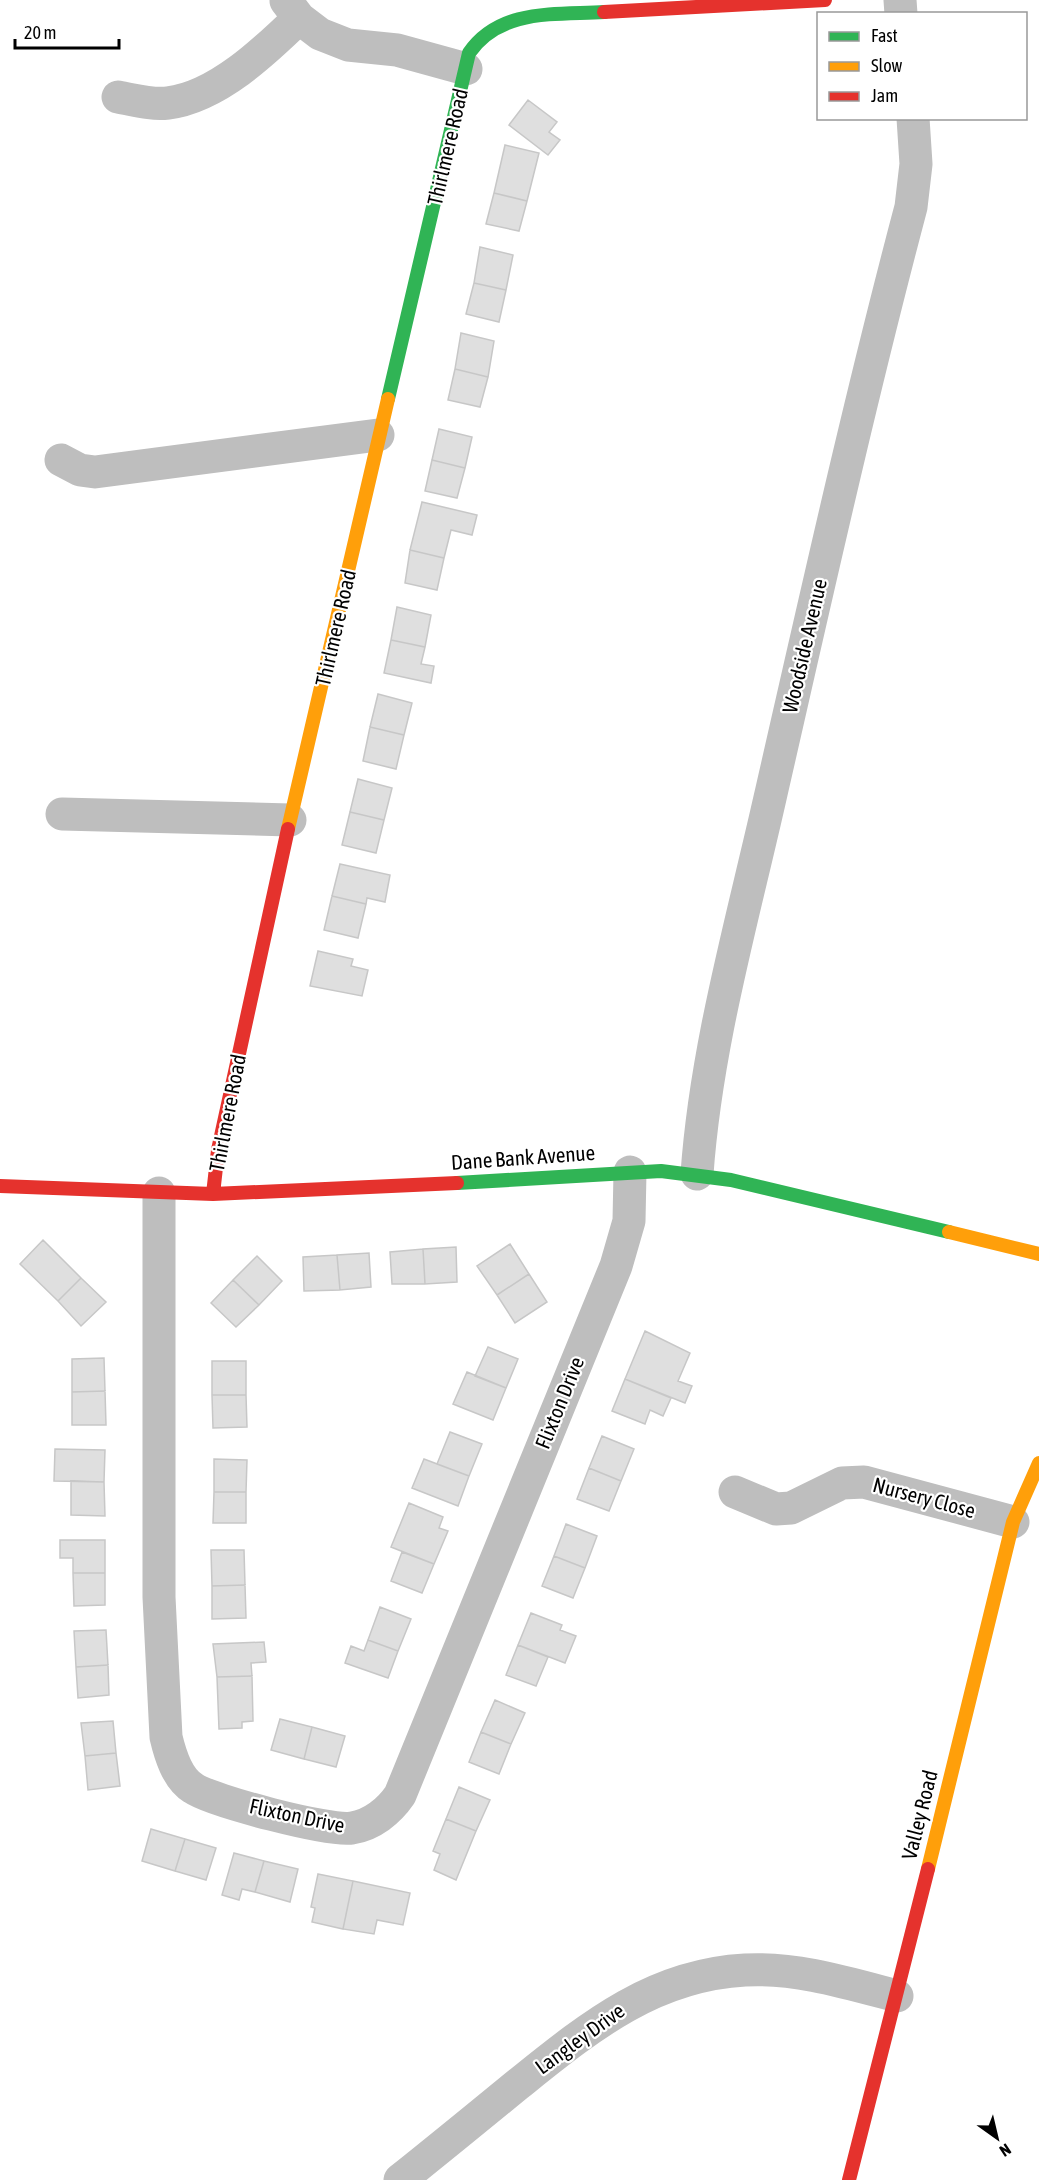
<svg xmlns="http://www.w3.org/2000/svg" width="1039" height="2180" viewBox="0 0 1039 2180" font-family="'Asap Condensed',sans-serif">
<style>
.building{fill:#dfdfdf;stroke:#c7c7c7;stroke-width:1.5}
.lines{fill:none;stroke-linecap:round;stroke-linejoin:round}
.street{stroke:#bebebe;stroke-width:33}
.fast{stroke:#30b455;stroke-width:14}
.slow{stroke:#ff9f0a;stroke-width:14}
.jam{stroke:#e5322d;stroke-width:14}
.labels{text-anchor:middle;stroke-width:4.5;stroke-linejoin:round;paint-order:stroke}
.street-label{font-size:21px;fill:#000;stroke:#fff}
</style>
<rect width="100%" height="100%" fill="#fff"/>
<path class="building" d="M 528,100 L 557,122 L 549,132 L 560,140 L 548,155 L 509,125 Z
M 505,145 L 539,153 L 527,201 L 494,193 Z
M 494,193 L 527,201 L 519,231 L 486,224 Z
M 480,247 L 513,255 L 506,290 L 474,283 Z
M 474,283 L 506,290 L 499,322 L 466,314 Z
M 461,333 L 494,341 L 488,377 L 455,369 Z
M 455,369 L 488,377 L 480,407 L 448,400 Z
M 439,429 L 472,437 L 465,468 L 432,460 Z
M 432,460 L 465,468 L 457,498 L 425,491 Z
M 422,502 L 477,515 L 472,535 L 451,530 L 444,558 L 410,550 Z
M 410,550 L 444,558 L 437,590 L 405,583 Z
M 397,607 L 431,615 L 425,647 L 391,640 Z
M 391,640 L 425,647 L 421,664 L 434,666 L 431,683 L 384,673 Z
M 378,694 L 412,703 L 404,735 L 370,727 Z
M 370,727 L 404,735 L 396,769 L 363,761 Z
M 358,779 L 392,788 L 384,820 L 350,812 Z
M 350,812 L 384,820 L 376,853 L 342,845 Z
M 340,864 L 390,875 L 385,902 L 367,898 L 366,904 L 332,896 Z
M 332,896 L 366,904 L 358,938 L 324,930 Z
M 318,951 L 353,959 L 351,966 L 368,970 L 362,996 L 310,986 Z
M 43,1240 L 81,1278 L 58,1301 L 20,1264 Z
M 510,1244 L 529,1274 L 497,1295 L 477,1266 Z
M 456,1247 L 457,1282 L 425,1284 L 423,1249 Z
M 423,1249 L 425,1284 L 392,1284 L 390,1252 Z
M 369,1253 L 371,1287 L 340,1290 L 337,1255 Z
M 337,1255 L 340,1290 L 304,1291 L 303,1257 Z
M 257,1256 L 282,1281 L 259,1305 L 233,1280 Z
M 529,1274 L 547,1302 L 515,1323 L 497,1295 Z
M 81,1278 L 106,1302 L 81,1326 L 58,1301 Z
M 233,1280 L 259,1305 L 236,1327 L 211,1303 Z
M 645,1331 L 690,1353 L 678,1381 L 692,1386 L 685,1403 L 625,1379 Z
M 488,1347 L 518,1359 L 506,1388 L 475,1376 Z
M 104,1358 L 105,1391 L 72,1392 L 72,1359 Z
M 212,1361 L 246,1361 L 246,1395 L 212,1395 Z
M 467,1372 L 506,1388 L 493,1420 L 453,1404 Z
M 625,1379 L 671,1398 L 663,1416 L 650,1410 L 645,1424 L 612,1411 Z
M 105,1391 L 106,1425 L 72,1425 L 72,1392 Z
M 212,1395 L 246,1395 L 247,1427 L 213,1428 Z
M 450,1432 L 482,1444 L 469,1476 L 437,1464 Z
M 602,1436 L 634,1449 L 621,1481 L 589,1468 Z
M 55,1449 L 105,1450 L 104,1482 L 54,1481 Z
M 214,1459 L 247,1460 L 246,1492 L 214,1492 Z
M 424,1459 L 469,1476 L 458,1506 L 412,1488 Z
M 589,1468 L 621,1481 L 609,1511 L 577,1499 Z
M 71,1481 L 104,1482 L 105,1516 L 71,1515 Z
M 214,1492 L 246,1492 L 246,1523 L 213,1523 Z
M 409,1503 L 443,1517 L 439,1528 L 448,1531 L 434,1564 L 391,1547 Z
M 566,1524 L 597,1536 L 585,1568 L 554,1556 Z
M 60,1540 L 105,1540 L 105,1573 L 73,1573 L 73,1558 L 60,1558 Z
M 211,1550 L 244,1550 L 245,1585 L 212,1586 Z
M 402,1552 L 434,1564 L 422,1593 L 391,1581 Z
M 554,1556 L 585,1568 L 573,1598 L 542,1586 Z
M 73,1573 L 105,1573 L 105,1605 L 74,1606 Z
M 245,1585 L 246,1618 L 212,1619 L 212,1586 Z
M 380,1607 L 411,1619 L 398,1651 L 368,1640 Z
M 531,1613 L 562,1625 L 560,1630 L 576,1636 L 565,1663 L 518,1645 Z
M 106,1630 L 108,1665 L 76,1667 L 74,1631 Z
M 368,1640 L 398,1651 L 388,1678 L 345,1663 L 351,1646 L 364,1651 Z
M 264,1642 L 266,1662 L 251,1663 L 252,1676 L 217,1677 L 213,1644 Z
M 518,1645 L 548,1657 L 536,1686 L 506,1675 Z
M 108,1665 L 109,1695 L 78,1698 L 76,1667 Z
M 252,1676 L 253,1721 L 242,1722 L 242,1728 L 219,1729 L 217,1677 Z
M 495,1700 L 525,1713 L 511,1744 L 481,1732 Z
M 280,1719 L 312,1727 L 304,1759 L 271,1750 Z
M 113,1721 L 116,1753 L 85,1756 L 81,1723 Z
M 312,1727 L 345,1736 L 336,1767 L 304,1759 Z
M 481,1732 L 511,1744 L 499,1774 L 469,1762 Z
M 116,1753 L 120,1786 L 88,1790 L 85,1756 Z
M 459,1787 L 490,1800 L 476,1831 L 446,1819 Z
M 446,1819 L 476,1831 L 456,1880 L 434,1870 L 440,1854 L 433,1851 Z
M 151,1829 L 185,1839 L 175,1871 L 142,1861 Z
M 185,1839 L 216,1848 L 206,1880 L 175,1871 Z
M 234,1853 L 264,1861 L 255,1892 L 242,1889 L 239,1900 L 222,1895 Z
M 264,1861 L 298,1869 L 290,1902 L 255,1892 Z
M 318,1874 L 353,1881 L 343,1929 L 312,1922 L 315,1908 L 311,1907 Z
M 353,1881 L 410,1893 L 403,1925 L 377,1920 L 374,1934 L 343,1929 Z"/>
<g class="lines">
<path class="street" d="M 900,0 L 901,14
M 286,1 L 299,18 L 320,34 L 348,45 L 397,50 L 466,69
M 118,97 C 135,100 151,105 168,103 C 217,97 265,51 299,18
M 61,460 L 80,470 L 95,472 L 378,435
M 62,814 L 290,820
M 697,1174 C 706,1047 742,922 770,798 C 815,601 859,403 911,207 L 916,164 L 913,118
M 159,1193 L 159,1597 L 166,1737 C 170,1754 177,1778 193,1788 C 212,1801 330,1832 352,1828 C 372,1825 389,1811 400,1795 L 616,1266 L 629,1221 L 630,1172
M 735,1492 L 776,1509 L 791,1508 L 842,1483 L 864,1482 L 1013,1522
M 400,2180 C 439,2149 478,2117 517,2085 C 587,2029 651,1975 745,1970 C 796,1967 848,1983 897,1996"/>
<path class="fast" d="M 388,399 L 469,53 C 500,8 556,15 604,12
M 457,1183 L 661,1171 L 731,1180 L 949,1232"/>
<path class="slow" d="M 288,829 L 388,399
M 949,1232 L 1039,1254
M 928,1869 L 1013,1522 L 1039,1463"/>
<path class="jam" d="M 604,12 L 825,0
M 0,1186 L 213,1194 L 457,1183
M 213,1194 L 218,1150 L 288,829
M 849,2180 L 928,1869"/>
</g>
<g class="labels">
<g class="street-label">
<text transform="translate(448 147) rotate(-77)" y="7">Thirlmere Road</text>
<text transform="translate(336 628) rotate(-77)" y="7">Thirlmere Road</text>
<text transform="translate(805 646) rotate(-77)" y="7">Woodside Avenue</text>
<text transform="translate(228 1113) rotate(-79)" y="7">Thirlmere Road</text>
<text transform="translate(523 1158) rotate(-4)" y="7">Dane Bank Avenue</text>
<text transform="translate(560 1403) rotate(-68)" y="7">Flixton Drive</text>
<text transform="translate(924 1498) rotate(15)" y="7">Nursery Close</text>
<text transform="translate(920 1815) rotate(-76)" y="7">Valley Road</text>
<text transform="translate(297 1816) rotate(12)" y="7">Flixton Drive</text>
<text transform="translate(580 2039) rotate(-36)" y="7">Langley Drive</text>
</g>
</g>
<rect x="817" y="12" width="210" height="108" fill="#ffffff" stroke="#999999" stroke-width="1.5"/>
<rect x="829" y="32" width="30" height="9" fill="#30b455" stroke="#999999" stroke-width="1.5"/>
<text x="871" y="42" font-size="18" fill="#000000">Fast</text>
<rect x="829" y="62" width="30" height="9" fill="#ff9f0a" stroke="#999999" stroke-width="1.5"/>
<text x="871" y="72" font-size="18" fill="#000000">Slow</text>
<rect x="829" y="92" width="30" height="9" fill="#e5322d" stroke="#999999" stroke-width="1.5"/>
<text x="871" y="102" font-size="18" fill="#000000">Jam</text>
<g transform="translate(997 2138) rotate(146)" stroke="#ffffff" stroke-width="4.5" paint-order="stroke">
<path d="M0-4.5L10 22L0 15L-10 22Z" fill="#000000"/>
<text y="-9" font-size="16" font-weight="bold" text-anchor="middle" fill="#000000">N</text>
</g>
<path d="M15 39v9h104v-9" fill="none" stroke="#000000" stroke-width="3"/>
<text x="24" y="39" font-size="18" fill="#000000" stroke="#ffffff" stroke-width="4.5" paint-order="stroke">20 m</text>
</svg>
